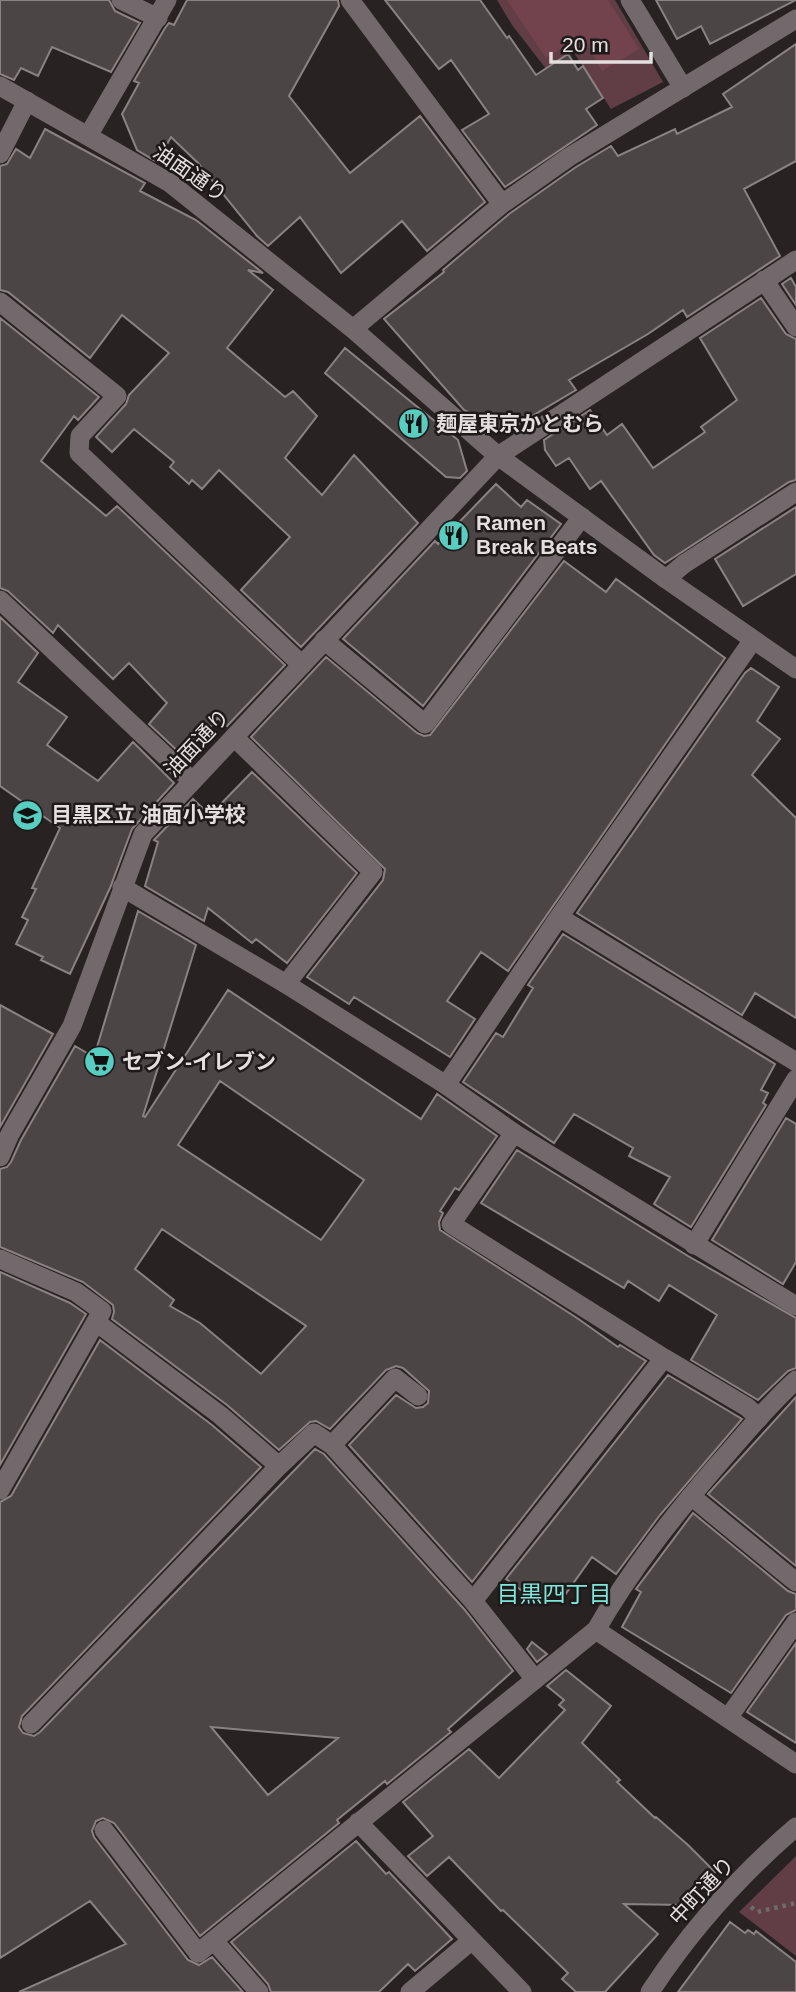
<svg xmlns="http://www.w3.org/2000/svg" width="796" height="1992" viewBox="0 0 796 1992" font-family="Arial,'Noto Sans JP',sans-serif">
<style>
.green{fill:#613e46}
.forest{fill:#72424d}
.building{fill:#4c4546;stroke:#8a8283;stroke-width:2;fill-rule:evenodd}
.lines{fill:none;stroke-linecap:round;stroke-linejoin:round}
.path{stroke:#716c6c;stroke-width:4.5;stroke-dasharray:3.5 5;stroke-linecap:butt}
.service{stroke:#71696b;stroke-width:19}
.minor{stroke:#71696b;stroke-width:19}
.tertiary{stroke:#71696b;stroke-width:19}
.labels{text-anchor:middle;stroke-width:5;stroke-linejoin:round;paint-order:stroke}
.street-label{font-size:21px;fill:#e4e0e0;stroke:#1f191a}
.poi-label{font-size:21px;font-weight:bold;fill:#e4e0e0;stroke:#1f191a;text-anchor:start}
.neighbourhood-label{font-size:23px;fill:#7ee7da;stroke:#1f191a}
</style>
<rect width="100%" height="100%" fill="#282223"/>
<path class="green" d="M 497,0 L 615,0 L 663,82 L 611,109 L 574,53 L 547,70 L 512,25 Z
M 796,1856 L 796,1956 L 739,1912 Z"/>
<path class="forest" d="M 507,0 L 608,0 L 639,49 L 602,71 L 583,36 L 546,58 Z"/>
<path class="building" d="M 0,0 L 109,0 L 115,11 L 140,23 L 111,72 L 52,47 L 38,76 L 21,68 L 14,80 L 0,74 Z
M 187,0 L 338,0 L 339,6 L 289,96 L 350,173 L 420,116 L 485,202 L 427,251 L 402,221 L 341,273 L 300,217 L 268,246 L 257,236 L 198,163 L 171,137 L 157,162 L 137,150 L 122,114 L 139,83 L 134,81 L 165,28 L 169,23 L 174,25 Z
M 385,0 L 480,0 L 507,38 L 509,36 L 536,75 L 568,54 L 578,70 L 583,66 L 603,98 L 586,109 L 597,125 L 505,187 L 462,130 L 489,114 L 451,60 L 439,69 Z
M 656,0 L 796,0 L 710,44 L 701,26 L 677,39 Z
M 796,44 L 796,161 L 744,189 L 780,256 L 687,317 L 683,310 L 648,334 L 569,380 L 576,390 L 505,432 L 464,410 L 384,319 L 444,272 L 443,270 L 509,214 L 576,167 L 611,146 L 618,156 L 675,129 L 677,134 L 732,107 L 723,94 Z
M 45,129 L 145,183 L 140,191 L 196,220 L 263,273 L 248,270 L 273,290 L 227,348 L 285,397 L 293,391 L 317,416 L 285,458 L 322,495 L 354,455 L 418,523 L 301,647 L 241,590 L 290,537 L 219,470 L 202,489 L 192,480 L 189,484 L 170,467 L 174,462 L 134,429 L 112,452 L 96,437 L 126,404 L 129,395 L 169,353 L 122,315 L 90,358 L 8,292 L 0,290 L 0,166 L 7,164 L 16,149 L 30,158 Z
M 791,278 L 796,287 L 796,305 L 782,284 Z
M 761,298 L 786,334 L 796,339 L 796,480 L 789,482 L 665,563 L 654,555 L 601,481 L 590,489 L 569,458 L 556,466 L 545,450 L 544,440 L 590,410 L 607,435 L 622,424 L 653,468 L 705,432 L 701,427 L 737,400 L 700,338 Z
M 0,318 L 99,397 L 78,420 L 74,416 L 41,461 L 106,516 L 117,506 L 285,665 L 227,726 L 218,718 L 184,757 L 149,724 L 167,703 L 129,663 L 113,679 L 58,625 L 53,633 L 8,591 L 0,588 Z
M 345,348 L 458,440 L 467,471 L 460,478 L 446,477 L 325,373 Z
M 496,484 L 521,507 L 527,500 L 561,524 L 423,706 L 343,639 L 435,541 L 438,544 Z
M 796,507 L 796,574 L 743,606 L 715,559 Z
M 564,561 L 606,592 L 616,579 L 725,658 L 508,971 L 481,952 L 447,1001 L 475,1019 L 450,1057 L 354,997 L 349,1004 L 307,977 L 383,880 L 385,869 L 251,737 L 326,657 L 417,733 L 424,736 L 430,735 Z
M 0,617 L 38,653 L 18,682 L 67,717 L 47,745 L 98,781 L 133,742 L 174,783 L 132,829 L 110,888 L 70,974 L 41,960 L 43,957 L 16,944 L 28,920 L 22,917 L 36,889 L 32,888 L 60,828 L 0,786 Z
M 751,668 L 779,687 L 757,721 L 780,739 L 752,775 L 796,818 L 796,1018 L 755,993 L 742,1015 L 577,913 L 745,673 Z
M 252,772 L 357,873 L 287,963 L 256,939 L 252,943 L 208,908 L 204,921 L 145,886 L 158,842 L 154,840 L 193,799 L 210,815 Z
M 138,911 L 196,945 L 143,1116 L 145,1117 L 228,990 L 421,1119 L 437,1094 L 497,1136 L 459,1190 L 455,1188 L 440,1211 L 443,1213 L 439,1222 L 440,1230 L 577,1318 L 618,1347 L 620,1345 L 646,1361 L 472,1582 L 349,1445 L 396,1395 L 416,1408 L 423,1407 L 428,1403 L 429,1391 L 403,1368 L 396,1366 L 386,1370 L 330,1429 L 316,1421 L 310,1422 L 279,1450 L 227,1405 L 112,1319 L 114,1312 L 113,1305 L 83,1282 L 0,1247 L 0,1169 L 7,1167 L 11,1162 L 21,1140 L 75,1046 L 94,1057 ZM 220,1081 L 364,1180 L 321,1240 L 178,1145 ZM 162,1229 L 306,1326 L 261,1374 L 200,1323 L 170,1306 L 174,1300 L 135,1269 Z
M 563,934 L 775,1064 L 761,1090 L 768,1093 L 763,1103 L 766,1105 L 691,1227 L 654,1204 L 670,1177 L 629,1156 L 633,1148 L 574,1114 L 554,1143 L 463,1082 L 496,1033 L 503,1037 L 533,988 L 528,985 Z
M 0,1005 L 53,1034 L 0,1127 Z
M 786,1118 L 796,1124 L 796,1262 L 783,1284 L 712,1240 Z
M 517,1150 L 688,1256 L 796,1318 L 796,1368 L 788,1371 L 758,1400 L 691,1360 L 717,1315 L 669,1285 L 659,1301 L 628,1281 L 624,1288 L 481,1203 Z
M 0,1272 L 70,1303 L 86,1314 L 0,1465 Z
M 100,1340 L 212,1425 L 261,1467 L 22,1716 L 19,1727 L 23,1733 L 34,1736 L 40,1732 L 315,1449 L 324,1454 L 464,1609 L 513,1671 L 448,1729 L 451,1732 L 387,1784 L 385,1781 L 337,1820 L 339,1823 L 200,1936 L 114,1823 L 103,1818 L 96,1821 L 92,1831 L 94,1837 L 188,1960 L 199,1965 L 212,1957 L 243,1992 L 19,1992 L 126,1944 L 90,1901 L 0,1958 L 0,1502 L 11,1496 ZM 211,1727 L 338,1738 L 268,1795 Z
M 668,1375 L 742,1419 L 660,1515 L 616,1574 L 592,1557 L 562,1599 L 547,1588 L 543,1594 L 533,1587 L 528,1595 L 506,1579 Z
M 796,1397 L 796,1566 L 708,1494 Z
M 693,1513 L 788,1591 L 796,1594 L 796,1610 L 786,1615 L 731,1693 L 622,1627 L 641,1592 L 636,1589 Z
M 532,1642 L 547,1654 L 537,1662 L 527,1649 Z
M 796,1643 L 796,1743 L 747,1712 Z
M 566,1670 L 611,1706 L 582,1743 L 620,1780 L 617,1782 L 655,1818 L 656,1817 L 688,1845 L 715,1872 L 684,1905 L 624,1904 L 658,1934 L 605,1992 L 576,1992 L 562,1979 L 568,1973 L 503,1910 L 501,1911 L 449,1857 L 427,1876 L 408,1856 L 433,1836 L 403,1802 L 469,1749 L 499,1778 L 565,1710 L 559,1705 L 564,1700 L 547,1686 Z
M 356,1841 L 386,1874 L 389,1872 L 452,1939 L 415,1971 L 408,1964 L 379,1992 L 271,1992 L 268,1984 L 231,1942 Z
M 730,1922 L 745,1933 L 748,1930 L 754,1934 L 756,1931 L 796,1962 L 796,1992 L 678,1992 Z"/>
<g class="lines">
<path class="path" d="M 751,1907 L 757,1912 L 796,1903"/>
<path class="service" d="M 121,0 L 158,18
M 350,0 L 502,204
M 630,0 L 683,88
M 0,154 L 27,101
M 764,280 L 796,327
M 0,302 L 117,396 L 80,436 L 79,453 L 302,665
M 498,456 L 796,260
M 666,579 L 684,564 L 796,492
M 324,640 L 425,724 L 582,517
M 234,737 L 373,872 L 286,984
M 559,917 L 796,1062
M 446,1085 L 559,917 L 753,640
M 514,1133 L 451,1224 L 664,1358 L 747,1407 L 759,1418
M 694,1245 L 796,1079
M 0,1259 L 76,1292 L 102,1311 L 0,1490
M 96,1322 L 220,1415 L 279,1466
M 332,1445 L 395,1378 L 418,1396
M 691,1496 L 796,1582
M 473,1601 L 664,1358
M 728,1718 L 796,1622
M 31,1724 L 279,1466 L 314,1433 L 332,1445 L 473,1601 L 534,1678
M 104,1830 L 198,1953
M 214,1941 L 259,1992
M 410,1992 L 471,1941"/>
<path class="minor" d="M 0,86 L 170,183 L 353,329 L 498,456 L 666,579 L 796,669
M 88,136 L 167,0
M 353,329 L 502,204 L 569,157 L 796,19
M 0,600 L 192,781
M 122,887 L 286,984 L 446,1085 L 514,1133 L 796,1306
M 0,1157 L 10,1134 L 72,1026 L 143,834 L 498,456
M 596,1630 L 796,1764
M 358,1822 L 522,1992
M 198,1953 L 596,1630 C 631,1569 674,1515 720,1462 C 745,1434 768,1405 796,1380"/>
<path class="tertiary" d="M 650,1992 C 690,1931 741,1874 796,1827"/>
</g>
<defs>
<symbol id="restaurant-disc" viewBox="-11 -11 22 22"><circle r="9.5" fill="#58cec1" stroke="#1f191a"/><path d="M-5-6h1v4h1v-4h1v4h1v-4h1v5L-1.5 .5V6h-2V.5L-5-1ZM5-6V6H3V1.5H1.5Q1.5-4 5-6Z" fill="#111"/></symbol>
<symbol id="school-disc" viewBox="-11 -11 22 22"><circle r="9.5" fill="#58cec1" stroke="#1f191a"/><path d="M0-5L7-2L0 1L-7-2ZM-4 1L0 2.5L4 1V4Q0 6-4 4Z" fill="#111"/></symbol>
<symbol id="supermarket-disc" viewBox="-11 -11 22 22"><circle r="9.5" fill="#58cec1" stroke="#1f191a"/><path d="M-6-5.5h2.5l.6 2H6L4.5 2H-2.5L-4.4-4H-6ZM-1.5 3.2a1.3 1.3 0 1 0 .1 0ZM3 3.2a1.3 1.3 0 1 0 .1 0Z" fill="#111"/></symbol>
</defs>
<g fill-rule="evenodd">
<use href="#restaurant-disc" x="396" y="406" width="35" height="35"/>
<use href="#restaurant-disc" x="436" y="518" width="35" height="35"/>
<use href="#school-disc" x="10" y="798" width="35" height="35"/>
<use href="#supermarket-disc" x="82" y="1044" width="35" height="35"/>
</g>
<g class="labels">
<g class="street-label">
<text transform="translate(190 173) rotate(35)" y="7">油面通り</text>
<text transform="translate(197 743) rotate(-47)" y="7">油面通り</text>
<text transform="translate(702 1891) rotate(-47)" y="7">中町通り</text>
</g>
<g class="poi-label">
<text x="436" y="431">麺屋東京かとむら</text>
<text x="476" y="530">Ramen<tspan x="476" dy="24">Break Beats</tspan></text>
<text x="51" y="822">目黒区立 油面小学校</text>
<text x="122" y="1069">セブン-イレブン</text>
</g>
<g class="neighbourhood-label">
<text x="554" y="1602">目黒四丁目</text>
</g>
</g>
<path d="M551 52v10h100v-10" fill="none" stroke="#e4e0e0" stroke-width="3.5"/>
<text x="562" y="52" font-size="21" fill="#e4e0e0" stroke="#1f191a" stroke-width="5" paint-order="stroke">20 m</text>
</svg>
